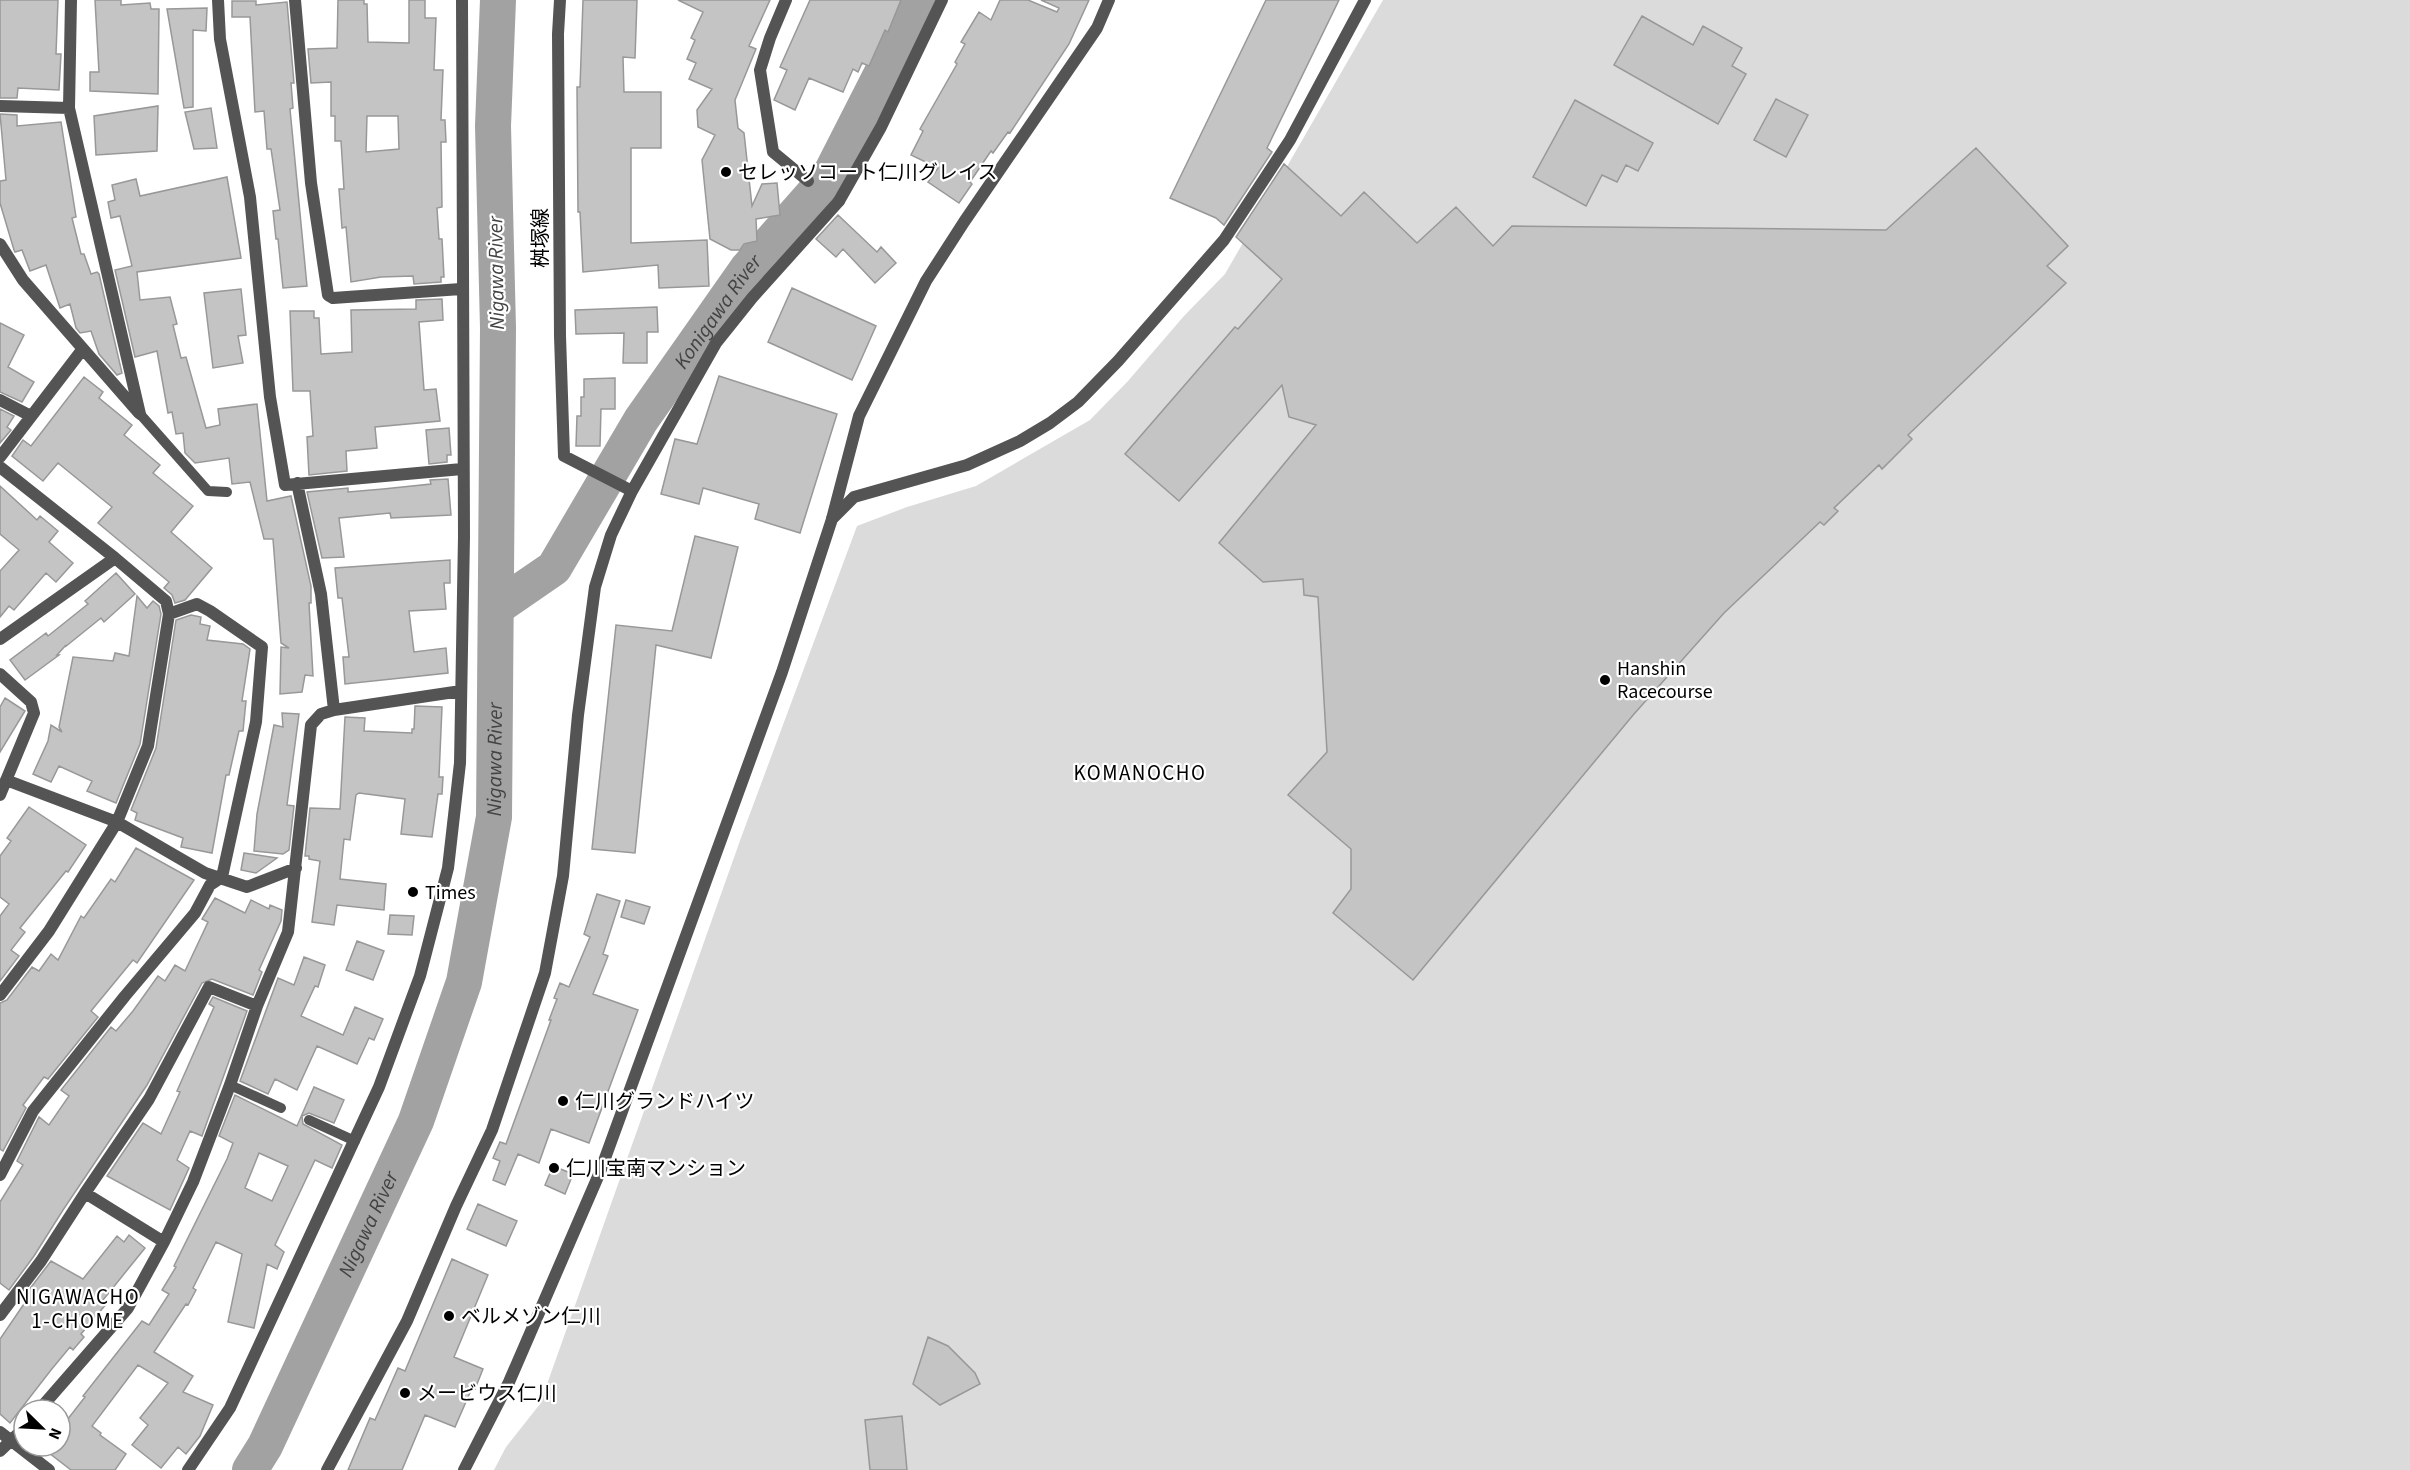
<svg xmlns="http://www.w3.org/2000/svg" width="2410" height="1470" viewBox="0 0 2410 1470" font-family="'Source Sans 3','Noto Sans JP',sans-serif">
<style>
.green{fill:#dbdbdb}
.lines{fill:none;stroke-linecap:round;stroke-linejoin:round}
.river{stroke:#a2a2a2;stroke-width:36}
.building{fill:#c4c4c4;stroke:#989898;stroke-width:1.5;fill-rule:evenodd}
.service{stroke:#545454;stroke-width:10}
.pedestrian{stroke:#545454;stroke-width:12}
.minor{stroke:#545454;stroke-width:12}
.tertiary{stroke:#545454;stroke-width:12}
.poi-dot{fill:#000;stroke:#fff;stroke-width:2}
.labels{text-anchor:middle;stroke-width:4.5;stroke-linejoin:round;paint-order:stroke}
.poi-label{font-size:20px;fill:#000;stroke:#fff;text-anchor:start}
.street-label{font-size:20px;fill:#000;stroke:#fff}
.water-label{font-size:21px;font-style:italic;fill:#434343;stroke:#fff}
.neighbourhood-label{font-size:21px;letter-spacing:1.5px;fill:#000;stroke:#fff}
</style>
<rect width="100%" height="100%" fill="#fff"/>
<path class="green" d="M 1383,0 L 2410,0 L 2410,1470 L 494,1470 L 506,1447 L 540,1404 L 742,835 L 857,526 L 907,507 L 976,486 L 1090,420 L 1128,381 L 1184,316 L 1225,274 Z"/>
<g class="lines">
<g class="river">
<path id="s1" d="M 496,608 L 554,568 L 641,420 L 747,269 L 830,175 L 919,0"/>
<path id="s2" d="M 250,1470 L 265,1446 L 416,1121 L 464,982 L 494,817 L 498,328 L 493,126 L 498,0"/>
</g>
</g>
<path class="building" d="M 0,0 L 58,0 L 56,54 L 61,54 L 59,90 L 18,88 L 17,98 L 0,98 Z
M 95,0 L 121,0 L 121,5 L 150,3 L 151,9 L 159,9 L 158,94 L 90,91 L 90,72 L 99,72 Z
M 338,0 L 364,0 L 364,4 L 367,4 L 368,42 L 409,43 L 409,0 L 425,0 L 425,18 L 436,18 L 434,70 L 443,70 L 441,120 L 445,120 L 446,142 L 441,142 L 442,207 L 437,208 L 439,239 L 442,239 L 444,277 L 441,277 L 441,282 L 414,284 L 413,276 L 381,277 L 351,282 L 346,227 L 342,228 L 339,189 L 344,189 L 341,141 L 335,141 L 335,116 L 331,116 L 331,82 L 311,83 L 308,49 L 337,48 ZM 367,116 L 398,116 L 399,149 L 366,152 Z
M 583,0 L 637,0 L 635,58 L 623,57 L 624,92 L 661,92 L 661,148 L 631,148 L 631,243 L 707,240 L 709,286 L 659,288 L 658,265 L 583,272 L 580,212 L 578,212 L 577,87 L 580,87 Z
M 678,0 L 770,0 L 749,46 L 756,49 L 735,100 L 738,128 L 744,133 L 752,206 L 762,184 L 777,183 L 780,215 L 756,219 L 757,241 L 744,244 L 740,250 L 731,250 L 710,239 L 702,160 L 715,135 L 698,127 L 697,110 L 712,89 L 689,79 L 696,63 L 687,59 L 695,40 L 691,38 L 703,12 Z
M 810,0 L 901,0 L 888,32 L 885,30 L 869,66 L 862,63 L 858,72 L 853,69 L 843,92 L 809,78 L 795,110 L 774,100 L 787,70 L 780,67 Z
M 1000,0 L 1028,0 L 1057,12 L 1059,8 L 1041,0 L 1089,0 L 1069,44 L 1010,133 L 1008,132 L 993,153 L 991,151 L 970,182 L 972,184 L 959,203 L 928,182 L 938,168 L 911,155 L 923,131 L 920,129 L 957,64 L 955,62 L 965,44 L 961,42 L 979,12 L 991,20 Z
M 1266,0 L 1339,0 L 1267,148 L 1272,152 L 1224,225 L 1216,218 L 1170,198 Z
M 232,1 L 256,1 L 256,5 L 287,2 L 294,83 L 291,83 L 293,108 L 290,109 L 307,286 L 283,288 L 278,239 L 276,239 L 273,211 L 280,210 L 271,149 L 267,149 L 264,111 L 255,112 L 250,17 L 232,17 Z
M 207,8 L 206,31 L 193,30 L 193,107 L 184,108 L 167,9 Z
M 1642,16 L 1693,45 L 1703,26 L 1742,48 L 1732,66 L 1746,74 L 1718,124 L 1614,65 Z
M 1776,99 L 1808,115 L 1786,157 L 1754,140 Z
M 1575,100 L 1653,143 L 1638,171 L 1626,165 L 1617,182 L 1602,175 L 1586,206 L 1533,177 Z
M 158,106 L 157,151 L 96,155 L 94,116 Z
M 211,108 L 217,148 L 194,149 L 185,112 Z
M 0,114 L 17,115 L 17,126 L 61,122 L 76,217 L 72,218 L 81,254 L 84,254 L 91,274 L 97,272 L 99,274 L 122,373 L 117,375 L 99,354 L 91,331 L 80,333 L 76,328 L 70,304 L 60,308 L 46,265 L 30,271 L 22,250 L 15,252 L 14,250 L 0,203 L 0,181 L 6,180 Z
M 1976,148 L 2068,246 L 2047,266 L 2066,283 L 1908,435 L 1912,439 L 1882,469 L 1879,465 L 1834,508 L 1838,511 L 1824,525 L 1820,522 L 1724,613 L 1634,714 L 1413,980 L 1333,913 L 1351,889 L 1351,849 L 1288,795 L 1327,752 L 1318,597 L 1304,595 L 1303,579 L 1263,582 L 1219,543 L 1316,425 L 1289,417 L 1282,385 L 1179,501 L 1125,454 L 1235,327 L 1238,329 L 1282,279 L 1236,237 L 1284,164 L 1341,216 L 1364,192 L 1417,243 L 1456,207 L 1493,246 L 1512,226 L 1886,230 Z
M 227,177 L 241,258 L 137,272 L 140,300 L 170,297 L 177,324 L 173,325 L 181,358 L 186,357 L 206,428 L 220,425 L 218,409 L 257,404 L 267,501 L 291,496 L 311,586 L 311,603 L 309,603 L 313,676 L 305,675 L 302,692 L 280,694 L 281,647 L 289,648 L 281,643 L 273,539 L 264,539 L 250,482 L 232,484 L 229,458 L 195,463 L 185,453 L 183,433 L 176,434 L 172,412 L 168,413 L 157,351 L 135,357 L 115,270 L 132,266 L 120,216 L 111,218 L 108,202 L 115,200 L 112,185 L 136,179 L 140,196 Z
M 838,215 L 877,252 L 881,247 L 896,263 L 875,283 L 843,249 L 836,257 L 816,239 Z
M 792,288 L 876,326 L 852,380 L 768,342 Z
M 241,289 L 246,335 L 238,336 L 243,363 L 213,368 L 204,293 Z
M 442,299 L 443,320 L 419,322 L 424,390 L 436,389 L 440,421 L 375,427 L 377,448 L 346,451 L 347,471 L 309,475 L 307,437 L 313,436 L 310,391 L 293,391 L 290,311 L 314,311 L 314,318 L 319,318 L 321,354 L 352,352 L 351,310 L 416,309 L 416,300 Z
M 657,307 L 658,332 L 647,332 L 647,363 L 623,363 L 624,333 L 576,334 L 575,310 Z
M 0,323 L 24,335 L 8,367 L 34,382 L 22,402 L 0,392 Z
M 719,376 L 837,414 L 800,533 L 755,519 L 759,504 L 703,488 L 699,504 L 661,494 L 675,439 L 697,444 Z
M 84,377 L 103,392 L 99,398 L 132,425 L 124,435 L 160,465 L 153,473 L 193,506 L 171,532 L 212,568 L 185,600 L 175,603 L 172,595 L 164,588 L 169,582 L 98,523 L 112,507 L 58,463 L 43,481 L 12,456 L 23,440 L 31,446 Z
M 615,378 L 615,409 L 601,409 L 600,446 L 576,446 L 577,416 L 581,416 L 581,397 L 584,397 L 584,379 Z
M 0,409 L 14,416 L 7,427 L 11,430 L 0,443 Z
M 449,428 L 451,455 L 447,455 L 447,462 L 429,464 L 426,430 Z
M 448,479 L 451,515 L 391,518 L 390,513 L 339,518 L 344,557 L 322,558 L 307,492 L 348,488 L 348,492 L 383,489 L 431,484 L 430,480 Z
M 0,486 L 37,520 L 40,516 L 58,531 L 49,542 L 73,563 L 56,582 L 46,573 L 14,610 L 9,606 L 0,617 L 0,571 L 19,550 L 0,534 Z
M 695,536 L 738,547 L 711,658 L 656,645 L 635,853 L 592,849 L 616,625 L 672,631 Z
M 450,560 L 450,583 L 444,583 L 446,609 L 409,611 L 414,652 L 446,648 L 448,673 L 345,684 L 343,657 L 349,657 L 342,598 L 338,598 L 335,568 Z
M 116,573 L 135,594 L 104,622 L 101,618 L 65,647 L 66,645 L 57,655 L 59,655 L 25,680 L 10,660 L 46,633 L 48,636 L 88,604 L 85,601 Z
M 137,596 L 147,608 L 153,601 L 159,606 L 161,614 L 140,744 L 116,803 L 87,791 L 92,781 L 59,766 L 51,782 L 33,774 L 48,741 L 51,725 L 62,732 L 59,727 L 73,657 L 113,661 L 115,653 L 129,656 Z
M 191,615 L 201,617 L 200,624 L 210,626 L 207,640 L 243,644 L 250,649 L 242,701 L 246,701 L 243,731 L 239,731 L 229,775 L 226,775 L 212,853 L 181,847 L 183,838 L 135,820 L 137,813 L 131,810 L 156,748 L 176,620 Z
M 5,698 L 25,711 L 0,752 L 0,707 Z
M 415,706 L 442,707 L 439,777 L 443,777 L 442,794 L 438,794 L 432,837 L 401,834 L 405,799 L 359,793 L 356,795 L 350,840 L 344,839 L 340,879 L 386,884 L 384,910 L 337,905 L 334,925 L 312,922 L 320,861 L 309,859 L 309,856 L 305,856 L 310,808 L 340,809 L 345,717 L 365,718 L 364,731 L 412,733 L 412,729 L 414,729 Z
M 282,713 L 299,714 L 287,805 L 294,806 L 289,850 L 283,854 L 254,851 L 257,814 L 274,725 L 283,727 Z
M 29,807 L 86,845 L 68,872 L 66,871 L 20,928 L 25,932 L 11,950 L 19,956 L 0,981 L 0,916 L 9,904 L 0,897 L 0,856 L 11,841 L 7,838 Z
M 136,848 L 194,880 L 137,963 L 133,960 L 91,1011 L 98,1017 L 48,1079 L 44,1077 L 23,1105 L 26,1108 L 3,1151 L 0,1149 L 0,1003 L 7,1000 L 32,967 L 39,971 L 51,954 L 58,960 L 81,916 L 84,918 L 111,879 L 115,882 Z
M 244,853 L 277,858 L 256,873 L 241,870 Z
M 597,894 L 620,901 L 603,954 L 608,956 L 593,994 L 638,1010 L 589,1143 L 551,1129 L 539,1163 L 518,1154 L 505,1185 L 493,1180 L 500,1161 L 493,1158 L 500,1142 L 506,1144 L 551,1020 L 549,1020 L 557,999 L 554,998 L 560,983 L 569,987 L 590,937 L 584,934 Z
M 215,898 L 245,913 L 251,900 L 269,909 L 270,905 L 282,910 L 281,921 L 259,970 L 262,972 L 253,995 L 212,979 L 202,983 L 147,1085 L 63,1210 L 34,1256 L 9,1290 L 0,1283 L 0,1202 L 23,1165 L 17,1161 L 39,1117 L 49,1125 L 69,1096 L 61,1090 L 111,1027 L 116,1031 L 133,1011 L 158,976 L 165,981 L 175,965 L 185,971 L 208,922 L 202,919 Z
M 626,900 L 650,907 L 644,924 L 621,917 Z
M 390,915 L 414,916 L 412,935 L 388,934 Z
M 357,941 L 384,951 L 373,980 L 346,970 Z
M 304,957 L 325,965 L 318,987 L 315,986 L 301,1016 L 343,1035 L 355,1007 L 383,1019 L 374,1040 L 369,1038 L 357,1064 L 317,1046 L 297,1090 L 275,1079 L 268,1094 L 240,1081 L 278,978 L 294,985 Z
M 213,997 L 247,1011 L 202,1136 L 190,1131 L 177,1160 L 189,1168 L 170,1210 L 107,1176 L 143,1123 L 161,1134 L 180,1092 L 177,1091 L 214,1007 L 209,1004 Z
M 314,1087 L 344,1100 L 334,1123 L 309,1113 L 302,1116 L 303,1124 L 342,1145 L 332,1168 L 315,1160 L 275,1245 L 284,1252 L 277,1269 L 267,1264 L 254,1328 L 228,1322 L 242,1254 L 216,1242 L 193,1288 L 196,1290 L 188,1305 L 186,1304 L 154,1352 L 193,1376 L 183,1392 L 213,1405 L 200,1436 L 186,1454 L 178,1447 L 161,1468 L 132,1445 L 148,1425 L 140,1418 L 168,1383 L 138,1365 L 92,1426 L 101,1433 L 100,1435 L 126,1454 L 115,1470 L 71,1470 L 40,1446 L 60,1446 L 60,1429 L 85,1397 L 83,1396 L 142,1321 L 149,1325 L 169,1294 L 162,1290 L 176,1267 L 174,1266 L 227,1159 L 233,1143 L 219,1136 L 235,1095 L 297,1126 ZM 259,1153 L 288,1166 L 272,1201 L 245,1188 Z
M 553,1166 L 573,1174 L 565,1194 L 545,1185 Z
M 478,1204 L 517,1221 L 506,1246 L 467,1229 Z
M 129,1235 L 145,1248 L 103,1300 L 107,1303 L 81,1334 L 84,1337 L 73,1350 L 70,1347 L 51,1370 L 10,1423 L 0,1414 L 0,1339 L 26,1301 L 22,1299 L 51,1261 L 83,1279 L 117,1236 L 124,1242 Z
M 452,1259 L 488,1275 L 454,1357 L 483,1369 L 475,1389 L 472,1388 L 455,1427 L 425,1415 L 402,1470 L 348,1470 L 370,1418 L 375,1420 L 398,1368 L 405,1371 Z
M 928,1337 L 948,1346 L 975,1373 L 980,1384 L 940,1405 L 913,1384 Z
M 902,1416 L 907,1470 L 870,1470 L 865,1420 Z"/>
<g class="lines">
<path class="service" d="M 140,414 L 208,491 L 227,492
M 230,1085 L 281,1108
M 309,1120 L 355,1141"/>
<path class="pedestrian" d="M 839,201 L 881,127 L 942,0"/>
<path class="minor" d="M 71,0 L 69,108 L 140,414
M 218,0 L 220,39 L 250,197 L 270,397 L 285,485 L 462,469
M 295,0 L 311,183 L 328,295 L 333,298 L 461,289
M 560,0 L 558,34 L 560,336 L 564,456 L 632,491
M 786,0 L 770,38 L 760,70 L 773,152 L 808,181
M 0,106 L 69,108
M 0,244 L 23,280 L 139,413
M 0,400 L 31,416
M 0,457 L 82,350
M 0,467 L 115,558 L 166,601 L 169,614 L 148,746 L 117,822 L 49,931 L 0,995
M 832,519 L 859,416 L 926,281 L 964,222 L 1097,28 L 1109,0
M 0,639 L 115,558
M 0,674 L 31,702 L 34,713 L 0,795
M 334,710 L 461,691
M 6,780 L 117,822 L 205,873 L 247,887 L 296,868
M 0,1175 L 33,1111 L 125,996 L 195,913 L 210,885 L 222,877 L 256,722 L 262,647 L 210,611 L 197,604 L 169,614
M 85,1193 L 149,1099 L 209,987 L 257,1006
M 0,1315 L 41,1261 L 85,1193 L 164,1242
M 39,1410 L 128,1308 L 164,1242 L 193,1182 L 230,1085 L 257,1006 L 288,932 L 311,725 L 321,714 L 334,710 L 321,594 L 297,483
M 0,1432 L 49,1470
M 0,1451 L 24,1428
M 188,1470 L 230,1408 L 379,1087 L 420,976 L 448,868 L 460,763 L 464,536 L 462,0
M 327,1470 L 407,1321 L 456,1206 L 492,1130 L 545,973 L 563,876 L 578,715 L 595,587 L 611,535 L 632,491 L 716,343 L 752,298 L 839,201"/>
<path class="tertiary" d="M 464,1470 L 509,1382 L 600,1172 L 782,672 L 832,519 L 854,497 L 967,465 L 1020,441 L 1050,423 L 1078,402 L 1118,361 L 1224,240 L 1290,140 L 1365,0"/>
</g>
<g class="poi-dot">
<circle cx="726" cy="172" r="6"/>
<circle cx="1605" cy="680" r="6"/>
<circle cx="413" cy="892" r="6"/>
<circle cx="563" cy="1101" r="6"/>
<circle cx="554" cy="1168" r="6"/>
<circle cx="449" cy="1316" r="6"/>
<circle cx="405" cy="1393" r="6"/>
</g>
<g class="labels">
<g class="poi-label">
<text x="738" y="179">セレッソコート仁川グレイス</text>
<text x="1617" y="675">Hanshin<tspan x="1617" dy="23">Racecourse</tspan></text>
<text x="425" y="899">Times</text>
<text x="575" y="1108">仁川グランドハイツ</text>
<text x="566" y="1175">仁川宝南マンション</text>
<text x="461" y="1323">ベルメゾン仁川</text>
<text x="417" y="1400">メービウス仁川</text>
</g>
<g class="street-label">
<text transform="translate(540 238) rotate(-90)" y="7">桝塚線</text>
</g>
<g class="water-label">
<text transform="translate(496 273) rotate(-91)" y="7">Nigawa River</text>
<text dy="7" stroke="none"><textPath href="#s1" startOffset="375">Konigawa River</textPath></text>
<text dy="7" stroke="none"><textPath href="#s2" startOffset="759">Nigawa River</textPath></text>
<text dy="7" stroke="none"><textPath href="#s2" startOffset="273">Nigawa River</textPath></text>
</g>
<g class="neighbourhood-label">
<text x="1140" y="780">KOMANOCHO</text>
<text x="78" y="1304">NIGAWACHO<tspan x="78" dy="24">1-CHOME</tspan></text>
</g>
</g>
<g transform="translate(42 1428) rotate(114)"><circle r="28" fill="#ffffff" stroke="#999999" stroke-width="1.5"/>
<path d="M0-4.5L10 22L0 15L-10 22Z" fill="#000000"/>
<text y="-9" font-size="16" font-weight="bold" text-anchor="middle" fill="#000000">N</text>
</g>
</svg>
